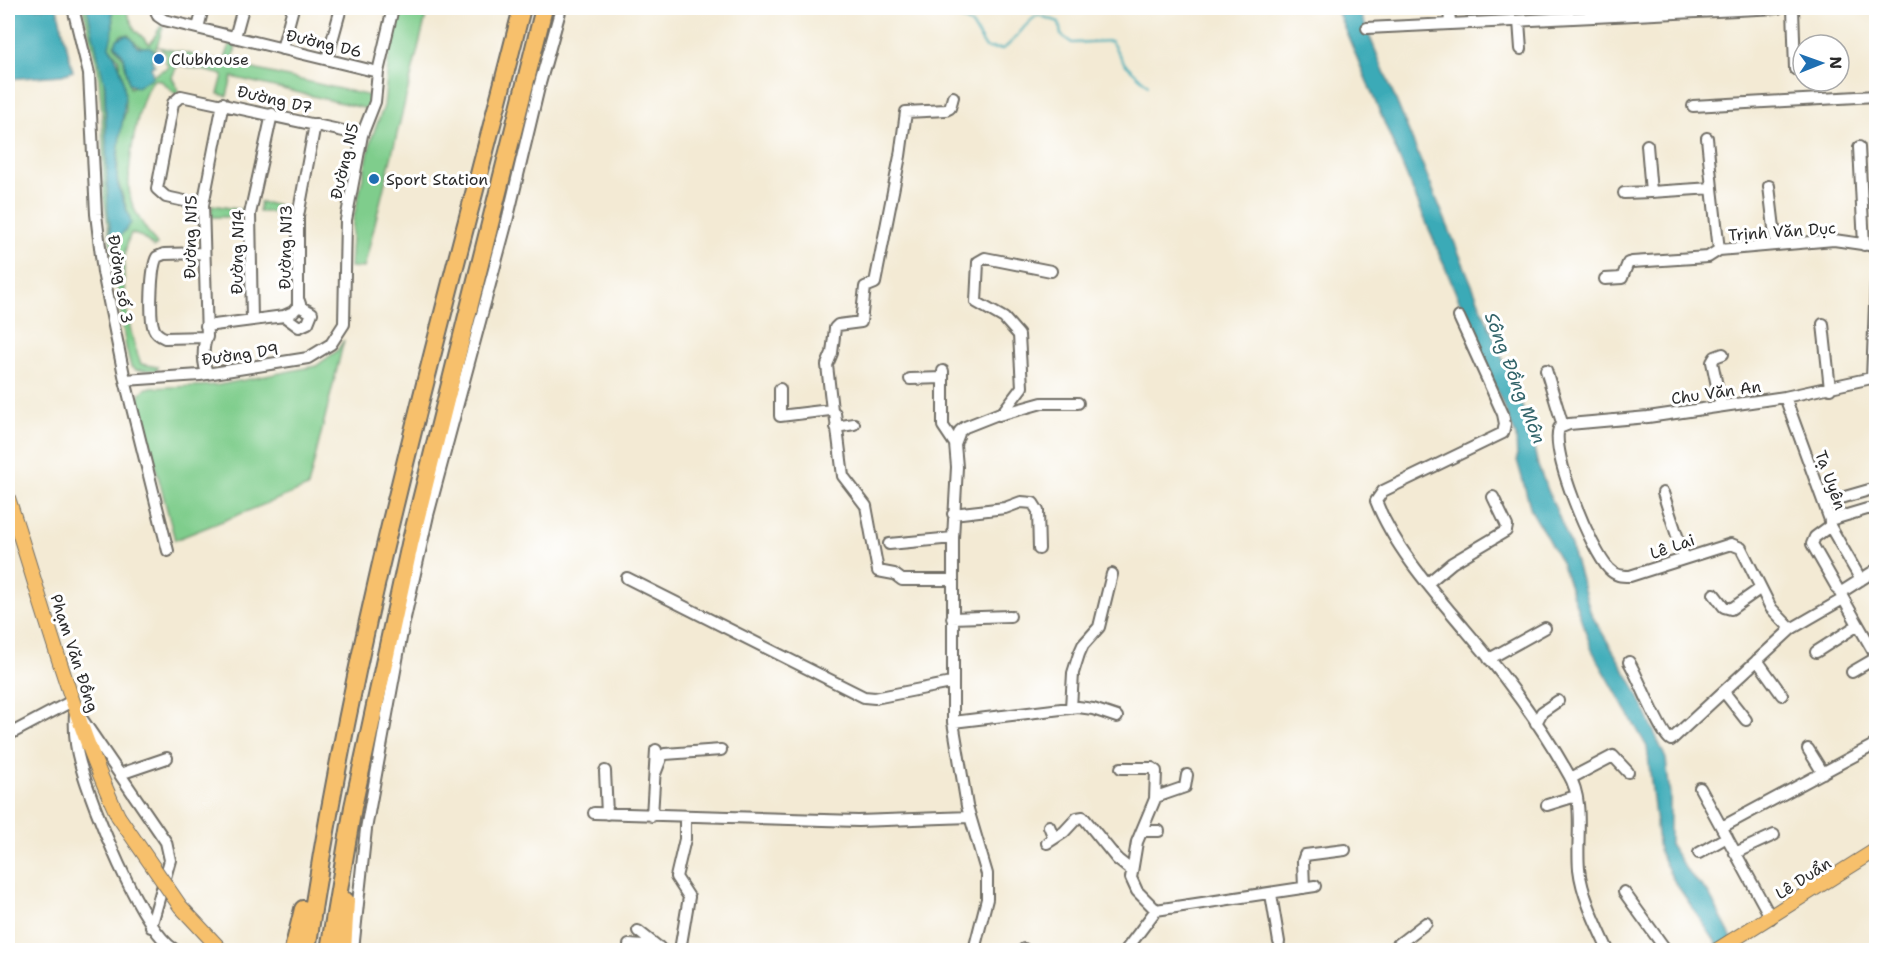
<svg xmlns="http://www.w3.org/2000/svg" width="1884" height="958" viewBox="0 0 1884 958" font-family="'Shantell Sans',sans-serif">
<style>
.green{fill:#7fcd8c;stroke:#557c5c;stroke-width:1.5}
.water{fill:#3aaab7;stroke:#326a71;stroke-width:1.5}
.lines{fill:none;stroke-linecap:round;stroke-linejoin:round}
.stream{stroke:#3aaab7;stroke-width:2}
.minor-casing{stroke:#716e66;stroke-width:14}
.major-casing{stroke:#716e66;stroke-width:16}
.highway-casing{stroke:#716e66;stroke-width:20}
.minor{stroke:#fff;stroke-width:10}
.major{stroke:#f7c06c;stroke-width:14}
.highway{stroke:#f7c06c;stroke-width:16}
.major-bridge-casing{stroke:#716e66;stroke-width:16;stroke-linecap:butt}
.major-bridge{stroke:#f7c06c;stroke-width:14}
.poi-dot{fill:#1f6fb2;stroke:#fff;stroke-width:2}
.labels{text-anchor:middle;stroke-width:6;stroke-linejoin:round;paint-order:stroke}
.street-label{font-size:16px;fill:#2b2b2b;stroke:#fff}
.poi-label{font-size:16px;fill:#2b2b2b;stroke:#fff;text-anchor:start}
.water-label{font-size:18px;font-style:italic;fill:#32646a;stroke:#fff}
</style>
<rect width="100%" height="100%" fill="#fff"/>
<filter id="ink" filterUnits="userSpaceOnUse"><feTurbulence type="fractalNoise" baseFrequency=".0167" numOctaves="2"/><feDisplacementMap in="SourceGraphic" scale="12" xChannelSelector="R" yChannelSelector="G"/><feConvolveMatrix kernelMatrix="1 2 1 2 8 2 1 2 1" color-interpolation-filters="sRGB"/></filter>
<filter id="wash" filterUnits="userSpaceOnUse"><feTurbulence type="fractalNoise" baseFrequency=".008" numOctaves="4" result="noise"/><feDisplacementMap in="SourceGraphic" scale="24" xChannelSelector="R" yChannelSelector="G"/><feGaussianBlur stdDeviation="1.35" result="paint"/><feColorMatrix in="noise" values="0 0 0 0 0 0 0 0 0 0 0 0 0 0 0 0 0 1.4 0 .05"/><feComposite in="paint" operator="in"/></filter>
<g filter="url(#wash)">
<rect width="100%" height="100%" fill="#f3ead4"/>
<path class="green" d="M 83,8 L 87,8 L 104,79 L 107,190 L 113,233 L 129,216 L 117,179 L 120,130 L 126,110 L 119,59 L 109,46 L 113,26 L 112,8 L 125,8 L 135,30 L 150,44 L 161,26 L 163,27 L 155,52 L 138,45 L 129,35 L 121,35 L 114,45 L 124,59 L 130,88 C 145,82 155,73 169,67 L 165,61 L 166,54 L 159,47 L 224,62 L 230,44 L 236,45 L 232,64 L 375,97 L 372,110 L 232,77 L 227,96 L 218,94 L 223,75 L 181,65 L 177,66 L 172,77 L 179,92 L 176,94 L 161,81 L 155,79 C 138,94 125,173 130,196 C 133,213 148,231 157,245 L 154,247 L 142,237 L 131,233 C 115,267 128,330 141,364 L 158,367 L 157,370 L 136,370 L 131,367 L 126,348 L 104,199 L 102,114 L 98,70 Z
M 400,8 L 428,8 L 364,268 L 350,267 L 353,221 L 372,137 L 384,106 L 389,54 Z
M 260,202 L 293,208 L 292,212 L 259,212 Z
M 212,205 L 242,210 L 242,217 L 211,217 Z
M 344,340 L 308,487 L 175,540 L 139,403 L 140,393 L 147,388 L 219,385 L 316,366 L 337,351 Z"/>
<path class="water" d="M 8,8 L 57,8 L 73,71 L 62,75 L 8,79 Z
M 87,8 L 112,8 L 113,31 L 109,46 C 141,94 114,127 117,178 C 118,194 127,207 131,223 L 121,235 L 114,236 L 111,234 L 108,209 L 105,86 Z
M 1336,8 L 1358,8 L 1528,421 L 1538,466 L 1571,546 L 1591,614 L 1634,686 L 1666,759 L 1670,795 L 1670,845 L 1687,871 L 1709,894 L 1738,950 L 1721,950 L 1673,879 L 1659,851 L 1647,747 L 1592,650 L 1561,562 L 1531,510 L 1517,460 L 1516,436 Z
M 126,35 L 131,37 L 137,47 L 150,47 L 155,52 L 152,61 L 155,65 L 151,67 L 153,77 L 137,87 L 129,84 L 123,55 L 115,45 L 117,39 Z"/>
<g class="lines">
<path class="stream" d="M 949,8 L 950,12 L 972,25 L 986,48 L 1003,49 C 1018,39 1022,25 1038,15 L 1059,22 L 1061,35 L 1072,43 L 1111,41 L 1124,63 L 1148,85"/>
</g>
</g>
<g filter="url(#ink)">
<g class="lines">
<defs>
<path id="minor" d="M 73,8 L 89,74 L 96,214 L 103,272 L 125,380 L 168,551
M 155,8 L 158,16 L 164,20 L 378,72
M 1449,8 L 1450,24
M 1793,8 L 1795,69
M 1519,21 L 1521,49
M 198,28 L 203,8
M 1367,28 L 1778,8
M 235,37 L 243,8
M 282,49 L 293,8
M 327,59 L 341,8
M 1693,106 L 1876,96
M 1707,138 L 1712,188
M 1647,145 L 1651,192 L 1712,188 L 1719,250
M 1859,147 L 1864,245
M 1769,186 L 1776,245
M 1624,193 L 1651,192
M 203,205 L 166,197 L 157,189 L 173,103 L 181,96 L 362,135
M 1719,250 L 1834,240 L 1876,246
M 202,253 L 164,254 L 157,257 C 151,267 149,318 154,329 C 156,334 160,336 165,338 L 207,337
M 1605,279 L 1622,278 L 1628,263 L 1632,262 L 1708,257 L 1719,250
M 284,316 L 299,327 L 308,323 L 312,313 L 301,307 L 299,301
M 1459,317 L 1503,414 L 1505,424 L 1503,433 L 1383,491 L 1376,501 C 1394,547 1432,590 1464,628 C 1501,671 1541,725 1569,775 C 1585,802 1576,839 1579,869 C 1582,896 1597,926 1608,950
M 252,320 L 250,214 L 272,114
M 1823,324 L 1830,389
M 206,326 L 284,316 L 293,312 L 298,306 L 298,216 L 315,124
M 1546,370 L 1563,426
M 943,371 L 943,426 L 955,444 L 957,467 L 953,538 L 953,722 L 967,806 L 987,874 L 987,899 L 974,950
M 208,374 C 203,366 202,346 207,337 L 203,205 L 223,103
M 1872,378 L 1876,280
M 910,379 L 943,378
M 125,380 L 200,375 L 308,358 L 331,344 L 344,324 L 346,220 L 362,135 L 375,102 L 378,72 L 393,8
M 780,389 L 780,416 L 830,410 L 835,413 L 843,476 L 866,506 L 878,571 L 894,574 L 902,580 L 952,580
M 1785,397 L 1830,520 L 1830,526 L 1815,537 L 1812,544 L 1876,656
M 1721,405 L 1712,362 L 1715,357 L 1723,354
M 832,410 L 827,365 L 832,353 L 835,328 L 838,325 L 861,322 L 865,287 L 875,283 L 900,156 L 906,112 L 946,110 L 950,108 L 953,97
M 999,415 L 1042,403 L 1078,403
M 836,427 L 854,424
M 955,444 L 960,431 L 965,427 L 1003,412 L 1022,387 L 1019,335 L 1004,318 L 976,302 L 978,262 L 985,258 L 1051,271
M 1663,493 L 1684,557
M 1824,503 L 1876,488
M 953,514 L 1005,508 L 1021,502 L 1033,503 L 1038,511 L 1039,549
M 1830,520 L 1867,509 L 1876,509
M 1830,526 L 1861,580
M 889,544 L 953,538
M 627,578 L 864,697 L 875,698 L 951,683
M 1428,583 L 1452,563 L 1506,531 L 1507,526 L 1493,497
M 1840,593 L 1876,570
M 1714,594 L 1724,607 L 1731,609 L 1761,588
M 1843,599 L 1791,629 L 1771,608 L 1741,548 L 1731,544 L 1630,576 C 1621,576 1616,576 1609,569 C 1591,550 1550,452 1559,428 L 1569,424 L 1648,417 L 1785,397 L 1876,377
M 952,618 L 1010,616
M 1816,652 L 1858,625
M 1489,659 L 1545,628
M 1757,660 L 1782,695
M 1629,662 C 1638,676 1661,736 1671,740 L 1791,629
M 1852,672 L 1876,658
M 1724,692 L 1746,720
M 1071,708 L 1073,673 L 1079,654 L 1083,645 L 1099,627 L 1112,574
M 75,713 C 74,730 75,746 80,763 C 92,806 140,928 175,950
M 82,719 L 166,842 L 170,860 L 151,927
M 953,722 L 1078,707 L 1093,709 L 1117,717
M 1536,723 L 1542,712 L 1558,701
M 8,735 L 72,701
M 1808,749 L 1823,773
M 1121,768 L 1152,768 L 1156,771 L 1155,799 L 1137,842 L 1131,878 L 1137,891 L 1156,910
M 605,771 L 607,814
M 120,774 L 167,758
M 655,774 L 662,756 L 665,754 L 721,750
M 1571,778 L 1613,756 L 1628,772
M 1700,788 L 1771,918
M 1156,797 L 1185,787 L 1187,775
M 1547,805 L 1576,796
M 594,813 L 858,821 L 970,817
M 652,816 L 656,750
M 1049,826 L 1054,838
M 1722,827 L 1876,744
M 1142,831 L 1159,831
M 1047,843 L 1064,832 L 1077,818 L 1083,817 L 1117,859 L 1132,871
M 1699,853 L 1727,837
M 1735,853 L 1774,835
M 1304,888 L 1303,861 L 1305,855 L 1345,850
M 1624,892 L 1666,950
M 1271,894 L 1279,942
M 638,931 L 662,950
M 629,945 L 659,947
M 353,950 L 366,829 L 403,627 L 428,515 L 507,221 L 539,87 L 561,8
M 680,950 L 689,897 L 676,877 L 685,839 L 685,817
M 1023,950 L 1024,949
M 1126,950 L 1156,910 L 1315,886
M 1391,950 L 1426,923"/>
<path id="major" d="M 8,498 C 43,604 71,714 118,816
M 1717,950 L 1876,850"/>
<path id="highway" d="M 293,950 L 303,909
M 307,950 C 352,632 443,319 522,8
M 329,950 L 353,807 L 410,544 L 544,8
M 343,950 L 346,901"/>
</defs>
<use href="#minor" class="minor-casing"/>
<use href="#major" class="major-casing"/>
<use href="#highway" class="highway-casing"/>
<use href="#minor" class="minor"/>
<use href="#major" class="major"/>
<use href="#highway" class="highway"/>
<defs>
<path id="major-bridge" d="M 118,816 L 180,906 L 221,950"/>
</defs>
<use href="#major-bridge" class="major-bridge-casing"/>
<use href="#major-bridge" class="major-bridge"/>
</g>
</g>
<g class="poi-dot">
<circle cx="159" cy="59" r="6"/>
<circle cx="374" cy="179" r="6"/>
</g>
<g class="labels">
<g class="street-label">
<text transform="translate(324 43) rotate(13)" y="6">Đường D6</text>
<text transform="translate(275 99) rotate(13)" y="6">Đường D7</text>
<text transform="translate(344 161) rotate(-77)" y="6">Đường N5</text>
<text transform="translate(1782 231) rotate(-4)" y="6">Trịnh Văn Dục</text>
<text transform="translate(190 237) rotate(-89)" y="6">Đường N15</text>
<text transform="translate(285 247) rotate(-89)" y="6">Đường N13</text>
<text transform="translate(237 252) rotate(-89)" y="6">Đường N14</text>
<text transform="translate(121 279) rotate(81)" y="6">Đường số 3</text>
<text transform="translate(240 354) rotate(-8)" y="6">Đường D9</text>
<text transform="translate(1716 392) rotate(-8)" y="6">Chu Văn An</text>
<text transform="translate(1831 480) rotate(70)" y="6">Tạ Uyên</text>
<text transform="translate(1672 546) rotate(-19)" y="6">Lê Lai</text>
<text transform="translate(75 653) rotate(72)" y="6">Phạm Văn Đồng</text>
<text transform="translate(1803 878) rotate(-33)" y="6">Lê Duẩn</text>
</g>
<g class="poi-label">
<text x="171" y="65">Clubhouse</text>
<text x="386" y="185">Sport Station</text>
</g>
<g class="water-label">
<text transform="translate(1515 378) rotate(69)" y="6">Sông Đồng Môn</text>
</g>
</g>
<rect width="1884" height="958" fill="none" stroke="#fff" stroke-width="30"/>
<g transform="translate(1821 63) rotate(89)"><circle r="28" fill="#ffffff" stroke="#aaaaaa" stroke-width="1.5"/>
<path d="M0-4.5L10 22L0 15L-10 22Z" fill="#1f6fb2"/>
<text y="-9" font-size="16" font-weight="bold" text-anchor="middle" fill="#2b2b2b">N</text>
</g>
</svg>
